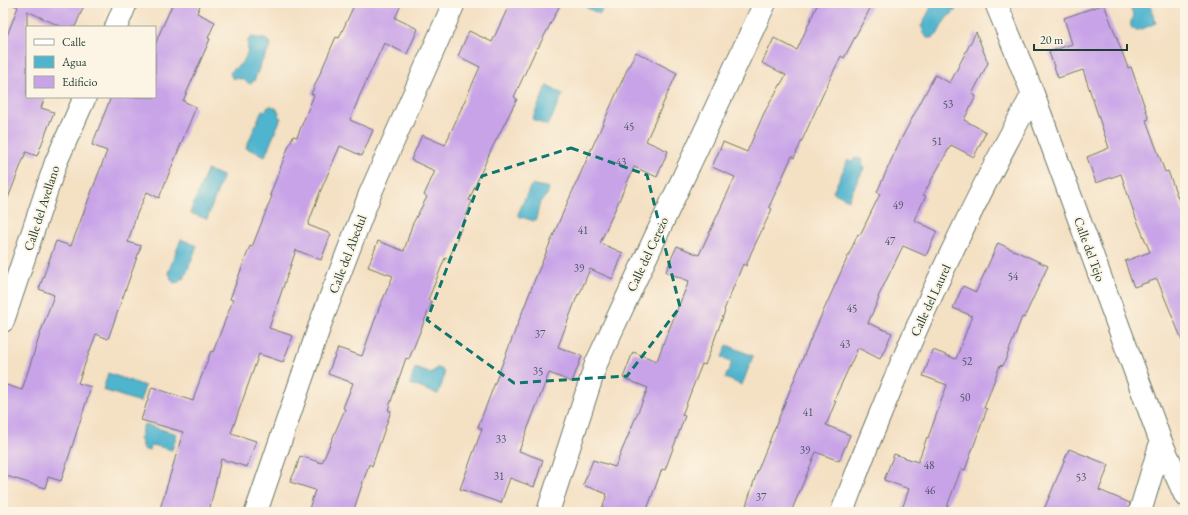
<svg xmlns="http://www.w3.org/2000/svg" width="1188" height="515" viewBox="0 0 1188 515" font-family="'EB Garamond',serif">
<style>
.water{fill:#50b4ce;stroke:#387881}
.building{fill:#c8a3e8}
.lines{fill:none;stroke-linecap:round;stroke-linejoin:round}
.minor-casing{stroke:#6a7666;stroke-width:24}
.minor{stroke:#fff;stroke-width:22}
.marked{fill:none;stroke:#0f766e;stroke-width:3;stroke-dasharray:8 5;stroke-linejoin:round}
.labels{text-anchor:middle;stroke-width:4;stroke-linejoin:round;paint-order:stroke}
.number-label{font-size:11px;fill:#495661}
.street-label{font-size:13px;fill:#1f3d34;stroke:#fcf5e5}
</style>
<rect width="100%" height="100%" fill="#fcf5e5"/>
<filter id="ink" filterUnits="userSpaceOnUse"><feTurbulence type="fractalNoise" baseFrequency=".025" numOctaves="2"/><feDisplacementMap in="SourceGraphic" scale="8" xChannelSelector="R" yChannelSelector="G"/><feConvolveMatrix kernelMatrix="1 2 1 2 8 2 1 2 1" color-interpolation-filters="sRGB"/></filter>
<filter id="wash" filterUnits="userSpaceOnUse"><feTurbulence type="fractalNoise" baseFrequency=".012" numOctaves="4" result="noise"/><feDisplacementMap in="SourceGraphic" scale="16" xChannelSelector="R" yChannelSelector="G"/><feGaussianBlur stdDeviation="0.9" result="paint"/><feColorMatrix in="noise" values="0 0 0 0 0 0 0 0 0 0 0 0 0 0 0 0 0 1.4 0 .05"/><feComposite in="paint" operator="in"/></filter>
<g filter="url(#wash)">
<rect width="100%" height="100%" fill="#f4e0c3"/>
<path class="water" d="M 586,3 L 605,3 L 600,14 L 587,8 Z
M 933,3 L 956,3 C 956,16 951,12 946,19 C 942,24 940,30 937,35 L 935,35 L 932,38 L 927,38 L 923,34 L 923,28 L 921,27 Z
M 1129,3 L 1149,3 L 1156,23 C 1151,25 1144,29 1138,30 C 1129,31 1129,21 1134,17 Z
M 252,37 L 264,39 L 270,42 L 271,47 L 262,61 L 254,81 L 250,84 L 242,79 L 232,78 L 230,73 C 232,70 234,69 237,67 C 247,60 248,52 248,40 Z
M 547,86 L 563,94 L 548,126 L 532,119 Z
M 271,106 L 276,108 L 279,113 L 278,116 L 281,118 L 265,156 L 246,148 L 262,110 L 265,111 L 268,107 Z
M 856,158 L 861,159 L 863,162 L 862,166 L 864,168 L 848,200 L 833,192 L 848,160 L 851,161 Z
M 207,170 L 223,176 L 207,219 L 190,213 Z
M 532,185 L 547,187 L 549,188 L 547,195 L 540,202 L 536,219 L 534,221 L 518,216 L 518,214 L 530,187 Z
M 181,239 L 197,246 L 184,279 L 182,278 L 179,282 L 174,283 L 171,280 L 170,274 L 168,273 Z
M 727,345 L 753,356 L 742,385 L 725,378 L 732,362 L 722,357 Z
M 415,368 L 432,374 L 433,371 L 437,368 C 451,369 440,387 438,394 L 410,384 Z
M 108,373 L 145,386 L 140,402 L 103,390 Z
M 144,424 L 177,434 L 172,450 L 153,445 L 149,450 C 143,451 141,447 142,442 L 139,440 Z"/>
<g id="blocks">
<path class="building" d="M 9,3 L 85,3 L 75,27 L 62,27 L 27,11 L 27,97 L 45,97 L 41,108 L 54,112 L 37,156 L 26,152 L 5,206 L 3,206 L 3,46 L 18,7 Z
M 173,3 L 201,3 L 197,13 L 215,22 L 208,38 L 210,39 L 183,101 L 196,107 L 159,198 L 147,192 L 136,216 L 128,242 L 141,246 L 108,339 L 96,334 L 78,383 L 91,387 L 61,481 L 48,477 L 45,488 L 3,475 L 3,384 L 22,390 L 40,334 L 54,295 L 39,289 L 56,241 L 71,246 L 107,151 L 92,145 L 111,97 L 155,97 L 155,46 L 158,37 Z
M 355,3 L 402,3 L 395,18 L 418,29 L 407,54 L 384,43 L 360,95 L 350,120 L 373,130 L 362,156 L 340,146 L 320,192 L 308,225 L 331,234 L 321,260 L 296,250 L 269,328 L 293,336 L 283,362 L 259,354 L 231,433 L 256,441 L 247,467 L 221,459 L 209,512 L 159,512 L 183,432 L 141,420 L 152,387 L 193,401 L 196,391 L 211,351 L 213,352 L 233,300 L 230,299 L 250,246 L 252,247 L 272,196 L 270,195 L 288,148 L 293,136 L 297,137 L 314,95 L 311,94 L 336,37 L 339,38 Z
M 510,3 L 561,3 L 538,48 L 537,47 L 514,97 L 517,99 L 491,150 L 469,200 L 472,201 L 449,259 L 445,258 L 428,300 L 432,302 L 409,359 L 406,358 L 388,410 L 391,411 L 372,466 L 369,464 L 353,512 L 308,512 L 315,490 L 290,482 L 296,469 L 300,456 L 322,463 L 345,409 L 343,408 L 353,383 L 328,374 L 333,360 L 338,348 L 362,356 L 379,308 L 393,276 L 368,267 L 378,241 L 404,251 L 412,225 L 427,197 L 424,195 L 435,171 L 411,160 L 422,135 L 445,145 L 480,67 L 458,56 L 469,31 L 492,42 Z
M 818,3 L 873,3 L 844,58 L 841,56 L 829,81 L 794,158 L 792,156 L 769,207 L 772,209 L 751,253 L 746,266 L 743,264 L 724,310 L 725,311 L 705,365 L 702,364 L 692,389 L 682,415 L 685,416 L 665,470 L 662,469 L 646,512 L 601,512 L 607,494 L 583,485 L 593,460 L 615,467 L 648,388 L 623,378 L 633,352 L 657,361 L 665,339 L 689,281 L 666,272 L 671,259 L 677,246 L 699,255 L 735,177 L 712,167 L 723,142 L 747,152 L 764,113 L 786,75 L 762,63 L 774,38 L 797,50 Z
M 1104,4 L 1128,68 L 1131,67 L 1149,119 L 1146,120 L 1165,172 L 1168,171 L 1185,217 L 1185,345 L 1184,345 L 1157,279 L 1134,287 L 1129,274 L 1125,261 L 1150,252 L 1134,213 L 1121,174 L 1096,183 L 1087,157 L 1109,148 L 1083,70 L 1058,78 L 1049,52 L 1072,44 L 1064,18 Z
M 976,32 L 988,63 L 972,94 L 976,96 L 964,120 L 986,132 L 974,157 L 951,145 L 923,195 L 926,196 L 914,220 L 937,231 L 926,256 L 903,246 L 878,297 L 879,298 L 868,323 L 892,333 L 880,359 L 858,348 L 834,400 L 836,401 L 826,425 L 850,435 L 839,461 L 816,452 L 791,512 L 760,512 L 746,506 L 757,472 L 809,343 L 858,234 L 860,235 L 880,194 L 877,192 L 898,145 L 935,75 L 950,83 Z
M 636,52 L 677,73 L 646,141 L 668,151 L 657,177 L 634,167 L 600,243 L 623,253 L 613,279 L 590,269 L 579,295 L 578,294 L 558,347 L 582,356 L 572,382 L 549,373 L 519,451 L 543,460 L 534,487 L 510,478 L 501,503 L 460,489 L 482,429 L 478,427 L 535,279 L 561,217 L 626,72 Z
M 998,243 L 1048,266 L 1024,318 L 1022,317 L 1003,366 L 1000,365 L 984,408 L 987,409 L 965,470 L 961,469 L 945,512 L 901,512 L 909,489 L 884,480 L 894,454 L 918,462 L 927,437 L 928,438 L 947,385 L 923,376 L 933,350 L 956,359 L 972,316 L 953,308 L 963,286 L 976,292 Z
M 1069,449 L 1109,465 L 1099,490 L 1130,503 L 1128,512 L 1043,512 Z"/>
</g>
</g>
<g filter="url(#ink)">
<use href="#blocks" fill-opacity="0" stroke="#6a7666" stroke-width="1"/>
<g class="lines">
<defs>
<path id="minor" d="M 996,3 L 1033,94 L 1161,442 L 1185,495
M 116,27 L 126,3
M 3,321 L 56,162 L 85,97
M 256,512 L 321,322 L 370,194 L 454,3
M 548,512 L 596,364 L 765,3
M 842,512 C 853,484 863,455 875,427 C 921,313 973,201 1033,94
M 1140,512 L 1161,442"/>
</defs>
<use href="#minor" class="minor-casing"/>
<use href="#minor" class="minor"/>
</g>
</g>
<path class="marked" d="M 571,148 L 647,175 L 680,307 L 627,376 L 514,383 L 427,320 L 482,176 Z"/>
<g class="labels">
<g class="number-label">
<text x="948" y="108">53</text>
<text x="629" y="130">45</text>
<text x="937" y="145">51</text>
<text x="621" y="166">43</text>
<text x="898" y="209">49</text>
<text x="583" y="234">41</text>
<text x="890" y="245">47</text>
<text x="579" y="272">39</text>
<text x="1013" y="280">54</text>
<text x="852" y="312">45</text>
<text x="540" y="338">37</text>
<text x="845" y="348">43</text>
<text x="967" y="365">52</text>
<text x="538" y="375">35</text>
<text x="965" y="401">50</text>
<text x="808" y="416">41</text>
<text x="501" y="443">33</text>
<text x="805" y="454">39</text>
<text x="929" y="469">48</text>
<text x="499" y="480">31</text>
<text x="1081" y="481">53</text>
<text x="930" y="494">46</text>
<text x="761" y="501">37</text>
</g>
<g class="street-label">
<text transform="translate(41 208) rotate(-72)" y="5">Calle del Avellano</text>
<text transform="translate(1090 249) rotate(70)" y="5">Calle del Tejo</text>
<text transform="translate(347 254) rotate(-69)" y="5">Calle del Abedul</text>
<text transform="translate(647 254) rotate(-65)" y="5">Calle del Cerezo</text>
<text transform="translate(930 300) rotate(-65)" y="5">Calle del Laurel</text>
</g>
</g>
<rect width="1188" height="515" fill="none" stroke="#fcf5e5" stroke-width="16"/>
<rect x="26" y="26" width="130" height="72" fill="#fcf5e5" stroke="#a4ab9e"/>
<rect x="34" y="39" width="20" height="6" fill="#ffffff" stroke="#a4ab9e"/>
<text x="62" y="46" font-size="12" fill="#1f3d34">Calle</text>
<rect x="34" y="56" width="20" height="12" fill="#50b4ce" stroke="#a4ab9e"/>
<text x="62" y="66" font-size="12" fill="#1f3d34">Agua</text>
<rect x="34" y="76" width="20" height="12" fill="#c8a3e8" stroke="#a4ab9e"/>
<text x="62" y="86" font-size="12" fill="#1f3d34">Edificio</text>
<path d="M1034 44v6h93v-6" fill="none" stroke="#1f3d34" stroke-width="2"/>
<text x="1040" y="44" font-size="12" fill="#1f3d34" stroke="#fcf5e5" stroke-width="3" paint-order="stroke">20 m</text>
</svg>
